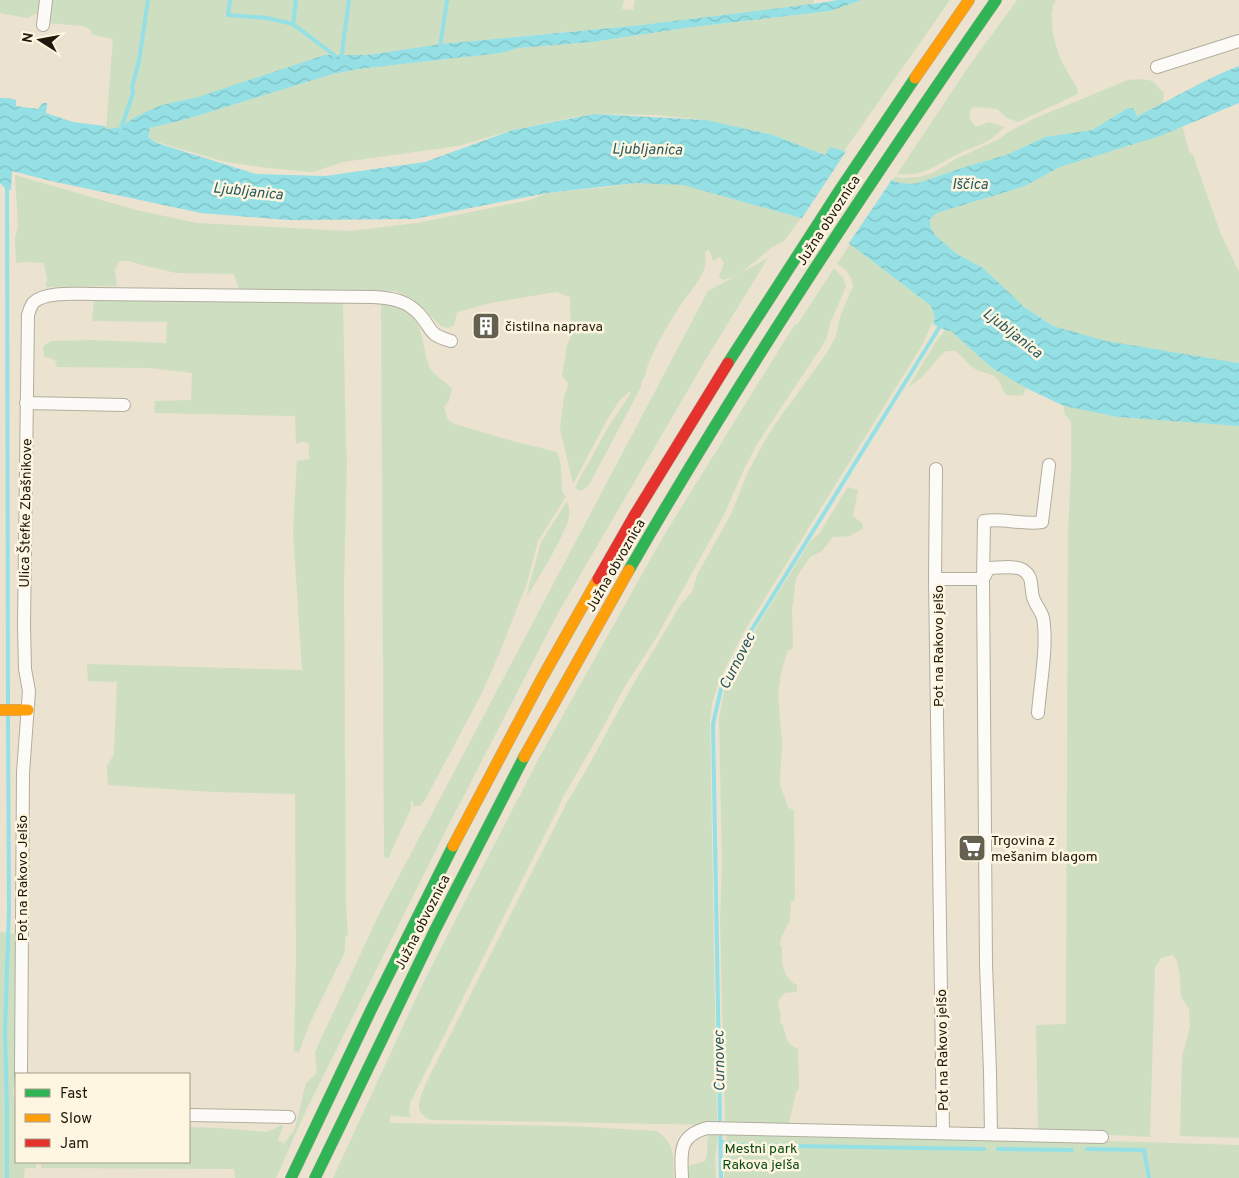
<svg xmlns="http://www.w3.org/2000/svg" width="1239" height="1178" viewBox="0 0 1239 1178" font-family="Overpass,sans-serif">
<style>
.green{fill:#cddec1}
.water{fill:url(#water-waves)}
.pier{fill:#ebe3cf}
.lines{fill:none;stroke-linecap:round;stroke-linejoin:round}
.stream{stroke:#94e0e5;stroke-width:4}
.street-casing{stroke:#b2ad9d;stroke-width:14}
.fast-casing{stroke:#b2ad9d;stroke-width:12}
.slow-casing{stroke:#b2ad9d;stroke-width:12}
.jam-casing{stroke:#b2ad9d;stroke-width:12}
.street{stroke:#fcfbf8;stroke-width:12}
.fast{stroke:#30b455;stroke-width:11}
.slow{stroke:#ff9f0a;stroke-width:11}
.jam{stroke:#e5322d;stroke-width:11}
.labels{text-anchor:middle;stroke-width:5;stroke-linejoin:round;paint-order:stroke}
.street-label{font-size:14px;fill:#1e190c;stroke:#fef6e0}
.poi-label{font-size:14px;fill:#1e190c;stroke:#fef6e0;text-anchor:start}
.park-label{font-size:14px;fill:#084a11;stroke:#fef6e0}
.water-label{font-size:15px;font-style:italic;fill:#27585f;stroke:#fef6e0}
</style>
<defs>
<pattern id="water-waves" width="16" height="10" patternUnits="userSpaceOnUse" patternTransform="scale(1.25)"><rect width="16" height="10" fill="#94e0e5"/><path d="M0 5q4-4 8 0t8 0" fill="none" stroke="#7fc0c3"/></pattern>
</defs>
<rect width="100%" height="100%" fill="#ebe3cf"/>
<path class="green" d="M 0,0 L 42,0 L 40,12 L 27,18 L 0,13 Z
M 50,0 L 624,0 L 622,9 L 633,10 L 635,0 L 814,0 L 813,4 L 809,5 L 660,23 L 441,44 L 367,55 L 325,55 L 309,62 L 135,117 L 121,127 L 106,129 L 113,39 L 93,35 L 90,29 L 82,26 L 47,23 Z
M 862,0 L 950,0 L 844,151 L 830,147 L 825,155 L 773,135 L 706,120 L 656,115 L 594,114 L 570,118 L 513,130 L 458,146 L 343,162 L 313,172 L 268,168 L 226,162 L 157,142 L 148,137 L 150,128 L 187,119 L 333,74 L 358,69 L 501,53 L 519,48 L 592,42 L 685,28 L 830,11 Z
M 1017,0 L 1056,0 C 1047,13 1054,44 1060,57 C 1064,68 1072,78 1077,88 L 1078,94 L 1018,122 L 1007,118 L 997,109 L 973,107 C 966,115 970,120 976,127 L 989,122 L 1004,127 C 1001,130 999,133 996,135 C 986,144 970,148 958,154 C 936,165 924,177 897,174 L 969,66 Z
M 1140,79 L 1153,81 L 1164,93 L 1163,104 L 1137,116 L 1128,108 L 1092,130 L 1045,137 L 1006,155 L 965,167 L 918,183 L 910,184 L 892,181 L 895,177 L 905,178 L 919,177 L 933,173 L 956,159 L 1001,138 L 1007,133 L 1033,119 L 1128,80 Z
M 1182,125 L 1189,151 L 1193,155 L 1220,232 L 1239,272 L 1239,363 L 1110,343 L 1053,326 L 1012,298 L 983,268 L 957,254 L 935,235 L 930,226 L 930,219 L 937,213 L 1025,186 L 1060,167 L 1160,136 Z
M 15,175 L 136,210 L 197,223 L 350,231 L 417,223 L 530,200 L 547,193 L 609,187 L 636,183 L 663,183 L 683,185 L 801,218 L 784,241 L 771,248 L 741,273 L 768,258 L 706,359 L 558,613 L 442,838 L 303,1117 L 276,1178 L 235,1178 L 234,1169 L 41,1168 L 41,1162 L 189,1162 L 189,1127 L 218,1128 L 267,1132 L 282,1125 L 283,1126 L 278,1140 L 284,1144 L 295,1128 L 306,1083 L 317,1073 L 315,1052 L 379,914 L 708,291 L 736,276 L 723,280 L 719,277 L 724,263 L 720,257 L 713,261 L 709,250 L 705,252 C 706,260 706,267 702,274 C 697,285 687,295 680,306 C 667,326 654,348 646,370 L 647,372 L 641,383 L 641,387 L 589,485 L 583,490 L 578,490 L 575,487 L 609,426 L 631,393 L 629,392 L 619,401 L 608,418 L 573,484 L 560,429 L 564,396 L 567,390 L 568,383 L 562,376 L 567,346 L 571,337 L 570,297 L 556,292 L 491,303 L 457,312 L 454,325 L 448,328 L 441,326 L 413,299 L 395,291 L 239,289 L 234,274 L 176,273 L 134,263 L 129,261 L 120,261 L 115,270 L 117,286 L 48,287 L 46,286 L 47,279 L 44,263 L 24,262 L 16,263 L 15,239 L 18,226 Z
M 850,244 L 931,306 L 935,317 L 921,347 L 742,635 L 720,679 L 712,703 L 710,720 L 717,1125 L 432,1120 C 410,1113 421,1097 427,1081 L 567,802 L 584,774 L 631,688 L 681,604 L 692,592 L 697,575 L 731,514 L 748,472 L 763,444 L 776,423 L 828,351 L 836,336 L 841,314 L 853,286 L 851,278 L 846,270 L 837,264 Z
M 834,268 L 843,278 L 846,286 L 830,324 L 826,340 L 757,444 L 745,467 L 724,515 L 656,638 L 625,686 L 595,742 L 563,797 L 556,813 L 410,1103 L 409,1112 L 411,1117 L 390,1116 L 390,1123 L 570,1126 L 657,1131 C 676,1144 673,1157 674,1178 L 333,1178 L 423,983 L 539,758 L 663,537 L 795,324 L 797,325 Z
M 102,300 L 343,302 L 346,448 L 347,457 L 344,587 L 346,904 L 348,934 L 345,938 L 345,952 L 309,1025 L 299,1052 L 294,1051 L 296,956 L 295,794 L 212,792 L 108,785 L 107,766 L 114,754 L 117,682 L 88,681 L 87,664 L 302,670 L 293,531 L 297,461 L 309,459 L 309,443 L 303,442 L 296,444 L 295,416 L 154,413 L 155,401 L 191,400 L 192,373 L 149,368 L 57,367 L 55,360 L 44,356 L 43,346 L 51,341 L 92,340 L 166,343 L 167,322 L 92,321 L 94,301 Z
M 381,302 C 387,303 395,303 400,305 C 422,312 422,345 428,363 C 432,376 443,379 452,388 L 449,401 L 444,407 L 448,420 L 455,424 L 505,439 L 557,452 L 561,465 L 562,491 L 566,497 L 538,541 L 527,583 L 499,654 L 482,693 L 425,800 L 420,806 L 413,806 L 413,801 L 411,801 L 411,808 L 388,859 L 384,856 Z
M 945,330 L 951,331 L 992,368 L 1026,388 L 1023,395 C 995,399 1007,385 994,376 C 989,373 984,373 979,371 C 969,367 964,357 955,351 L 946,351 L 941,355 L 923,376 L 908,388 L 935,343 Z
M 1064,406 L 1118,417 L 1239,426 L 1239,1138 L 1180,1136 L 1182,1057 L 1190,1027 L 1189,1009 L 1181,997 L 1180,977 L 1177,961 L 1173,955 L 1161,958 L 1155,968 L 1150,1137 L 1038,1131 L 1036,1025 L 1066,1024 L 1068,532 L 1071,470 L 1071,422 C 1067,417 1063,413 1064,406 Z
M 848,487 L 858,490 L 853,516 L 863,524 L 862,529 L 850,536 L 833,537 L 822,551 L 810,557 L 796,578 L 792,609 L 793,649 L 788,650 L 781,673 L 778,695 L 782,743 L 780,784 L 788,807 L 794,811 L 795,900 L 791,902 L 790,920 L 781,938 L 780,945 L 782,947 C 781,961 783,979 797,985 L 797,992 L 785,993 C 771,1007 783,1006 780,1021 C 788,1033 783,1043 798,1049 L 799,1088 L 796,1092 L 789,1124 L 725,1124 L 720,920 L 722,866 L 719,718 L 726,682 L 749,640 L 811,540 L 819,534 Z
M 567,501 C 570,508 570,513 568,521 C 565,533 534,588 526,597 L 541,542 Z
M 0,932 L 17,934 L 15,1082 L 13,1091 L 16,1110 L 16,1162 L 36,1162 L 36,1168 L 25,1168 L 24,1178 L 0,1178 Z
M 709,1132 L 718,1133 L 715,1160 L 716,1178 L 688,1178 L 689,1166 L 705,1161 C 709,1152 706,1142 709,1132 Z
M 726,1134 L 941,1136 L 1239,1145 L 1239,1178 L 724,1178 L 726,1156 L 728,1156 Z"/>
<path class="water" d="M 838,0 L 862,0 L 830,11 L 685,28 L 592,42 L 519,48 L 501,53 L 358,69 L 333,74 L 187,119 L 150,128 L 148,137 L 157,143 L 256,174 L 325,176 L 425,162 L 513,130 L 594,114 L 706,120 L 773,135 L 825,155 L 830,147 L 844,151 L 896,182 L 910,184 L 918,183 L 965,167 L 1006,155 L 1045,137 L 1092,130 L 1128,108 L 1133,108 L 1137,116 C 1172,100 1204,79 1239,66 L 1239,103 L 1160,136 L 1060,167 L 1025,186 L 937,213 L 930,219 L 930,226 L 935,235 L 957,254 L 983,268 L 1023,306 L 1053,326 L 1106,341 L 1239,363 L 1239,426 L 1118,417 L 1064,406 L 1026,388 L 992,368 L 951,331 L 945,330 L 933,324 L 935,317 L 931,306 L 850,244 L 801,218 L 683,185 L 636,183 L 547,193 L 414,219 L 288,220 L 201,213 L 51,181 L 12,171 L 11,190 L 7,190 L 0,183 L 0,98 L 9,98 L 16,100 L 16,106 L 38,109 L 43,103 L 47,103 L 46,113 L 73,122 L 105,126 L 106,129 L 121,127 L 135,117 L 162,105 L 198,97 L 325,55 L 367,55 L 441,44 L 641,25 L 813,4 Z"/>
<path class="pier" d="M 847,150 L 893,178 L 847,246 L 800,221 Z"/>
<g class="lines">
<path class="stream" d="M 230,0 L 228,15 L 267,18 L 293,24 L 334,55 L 335,60
M 293,24 L 296,0
M 440,47 L 447,0
M 341,60 L 349,0
M 120,132 L 133,93 L 132,87 L 139,61 L 148,0
M 7,185 L 8,706
M 721,1142 L 736,1145 L 984,1149
M 998,1149 L 1072,1150
M 1087,1149 L 1144,1150 L 1149,1178
M 7,1178 L 7,1110 L 5,1033 L 9,909 L 8,715
M 721,1178 L 713,724 L 721,689 L 738,652 L 942,323"/>
<defs>
<path id="street" d="M 43,25 L 46,0
M 1157,67 L 1239,41
M 26,403 L 124,405
M 935,579 L 936,469
M 983,579 L 989,568 C 999,568 1015,565 1023,570 C 1034,577 1030,587 1033,597 C 1035,605 1041,610 1043,618 C 1048,645 1040,685 1038,713
M 983,579 L 984,521 C 1003,518 1022,525 1042,522 L 1049,465
M 21,1074 L 23,773 L 29,691 L 25,669 L 24,625 L 28,315 C 29,311 31,306 33,303 C 44,291 78,294 93,294 L 373,297 C 391,298 407,300 420,315 C 434,331 427,334 451,341
M 189,1115 L 289,1117
M 943,1133 L 935,579 L 983,579 L 986,964 L 990,1072 L 991,1134
M 682,1178 C 681,1152 678,1136 707,1128 L 1102,1137"/>
<path id="fast" d="M 728,363 L 839,191 L 915,78
M 629,570 C 742,374 867,186 996,0
M 291,1178 L 371,1010 L 453,846
M 315,1178 L 435,930 L 524,757"/>
<path id="slow" d="M 915,78 L 969,0
M 0,710 L 28,710
M 524,757 L 629,570
M 453,846 L 542,678 L 598,579"/>
<path id="jam" d="M 598,579 L 634,516 L 728,363"/>
</defs>
<use href="#street" class="street-casing"/>
<use href="#fast" class="fast-casing"/>
<use href="#slow" class="slow-casing"/>
<use href="#jam" class="jam-casing"/>
<use href="#street" class="street"/>
<use href="#fast" class="fast"/>
<use href="#slow" class="slow"/>
<use href="#jam" class="jam"/>
</g>
<defs>
<symbol id="building-square" viewBox="-11 -11 22 22"><rect x="-9" y="-9" width="18" height="18" rx="4" fill="#666050" stroke="#fef6e0"/><path d="M-4-6H4V6H1V3H-1V6H-4ZM-2.5-4.3h1.7v1.8h-1.7ZM.8-4.3h1.7v1.8H.8ZM-2.5-1h1.7V.8h-1.7ZM.8-1h1.7V.8H.8Z" fill="#fff"/></symbol>
<symbol id="supermarket-square" viewBox="-11 -11 22 22"><rect x="-9" y="-9" width="18" height="18" rx="4" fill="#666050" stroke="#fef6e0"/><path d="M-6-5.5h2.5l.6 2H6L4.5 2H-2.5L-4.4-4H-6ZM-1.5 3.2a1.3 1.3 0 1 0 .1 0ZM3 3.2a1.3 1.3 0 1 0 .1 0Z" fill="#fff"/></symbol>
</defs>
<g fill-rule="evenodd">
<use href="#building-square" x="470" y="310" width="32" height="32"/>
<use href="#supermarket-square" x="956" y="832" width="32" height="32"/>
</g>
<g class="labels">
<g class="street-label">
<text transform="translate(828 220) rotate(-57)" y="5">Južna obvoznica</text>
<text transform="translate(25 513) rotate(-89)" y="5">Ulica Štefke Zbašnikove</text>
<text transform="translate(615 565) rotate(-60)" y="5">Južna obvoznica</text>
<text transform="translate(938 646) rotate(-90)" y="5">Pot na Rakovo jelšo</text>
<text transform="translate(22 878) rotate(-90)" y="5">Pot na Rakovo Jelšo</text>
<text transform="translate(422 922) rotate(-63)" y="5">Južna obvoznica</text>
<text transform="translate(942 1050) rotate(-91)" y="5">Pot na Rakovo jelšo</text>
</g>
<g class="poi-label">
<text x="505" y="331">čistilna naprava</text>
<text x="991" y="845">Trgovina z<tspan x="991" dy="16">mešanim blagom</tspan></text>
</g>
<g class="park-label">
<text x="761" y="1153">Mestni park<tspan x="761" dy="16">Rakova jelša</tspan></text>
</g>
<g class="water-label">
<text transform="translate(647 149) rotate(1)" y="5">Ljubljanica</text>
<text x="970" y="189">Iščica</text>
<text transform="translate(248 191) rotate(6)" y="5">Ljubljanica</text>
<text transform="translate(1013 333) rotate(38)" y="5">Ljubljanica</text>
<text transform="translate(737 661) rotate(-63)" y="5">Curnovec</text>
<text transform="translate(719 1061) rotate(-91)" y="5">Curnovec</text>
</g>
</g>
<rect x="15" y="1073" width="175" height="90" fill="#fef6e0" stroke="#a49e8b"/>
<rect x="25" y="1089" width="25" height="8" fill="#30b455" stroke="#a49e8b"/>
<text x="60" y="1098" font-size="15" fill="#1e190c">Fast</text>
<rect x="25" y="1114" width="25" height="8" fill="#ff9f0a" stroke="#a49e8b"/>
<text x="60" y="1123" font-size="15" fill="#1e190c">Slow</text>
<rect x="25" y="1139" width="25" height="8" fill="#e5322d" stroke="#a49e8b"/>
<text x="60" y="1148" font-size="15" fill="#1e190c">Jam</text>
<g transform="translate(40 40) rotate(281)" stroke="#fef6e0" stroke-width="4" paint-order="stroke">
<path d="M0-4L9 19L0 12L-9 19Z" fill="#1e190c"/>
<text y="-8" font-size="14" font-weight="bold" text-anchor="middle" fill="#1e190c">N</text>
</g>
</svg>
